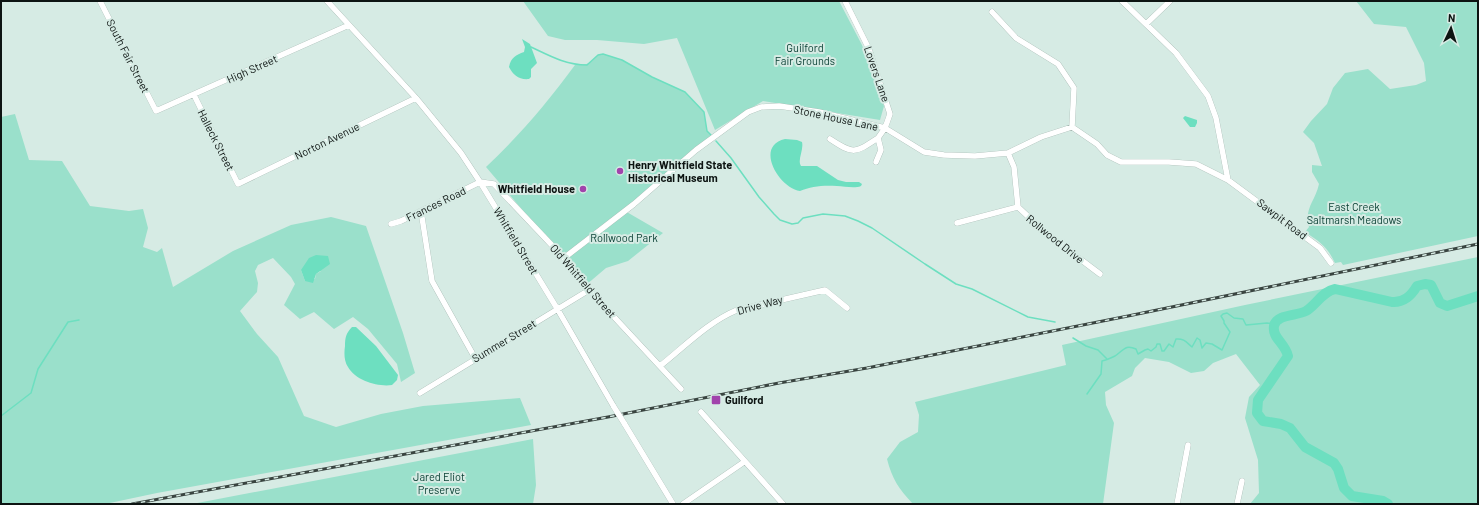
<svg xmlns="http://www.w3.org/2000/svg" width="1479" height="505" viewBox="0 0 1479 505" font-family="Barlow,sans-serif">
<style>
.green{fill:#9ae0cb;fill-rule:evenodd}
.water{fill:#6ddfc0}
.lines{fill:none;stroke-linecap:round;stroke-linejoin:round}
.stream{stroke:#6ddfc0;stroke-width:1.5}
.river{stroke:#6ddfc0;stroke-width:10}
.minor-casing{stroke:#a1b5ae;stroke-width:6}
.minor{stroke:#fff;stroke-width:5.5}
.rail-casing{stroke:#394440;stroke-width:3}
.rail{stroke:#d6ebe4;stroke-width:1.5;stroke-dasharray:4.5;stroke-linecap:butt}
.minor-bridge-casing{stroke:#a1b5ae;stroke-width:6;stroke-linecap:butt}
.minor-bridge{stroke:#fff;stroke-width:5.5}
.poi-dot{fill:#a143ac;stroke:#d6ebe4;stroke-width:1.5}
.labels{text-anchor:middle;stroke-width:4;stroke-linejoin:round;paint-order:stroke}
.park-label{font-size:11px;fill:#053c30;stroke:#d6ebe4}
.street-label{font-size:11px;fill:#0d1412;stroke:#d6ebe4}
.poi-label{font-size:11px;font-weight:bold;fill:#0d1412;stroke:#d6ebe4;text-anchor:start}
</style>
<rect width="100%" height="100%" fill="#d6ebe4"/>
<path class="green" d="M 523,1 L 839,1 L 862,45 L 884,106 L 880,120 L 763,101 L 715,130 L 677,38 L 644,44 L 597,40 L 565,40 L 548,36 Z
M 1356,1 L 1478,1 L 1478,236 L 1343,265 L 1341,262 L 1335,263 C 1327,246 1320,242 1305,232 L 1309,227 C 1304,208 1315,202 1319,184 L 1312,172 L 1312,165 L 1322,166 L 1314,143 L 1303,132 L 1311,121 L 1327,104 L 1333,88 L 1345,73 L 1368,69 L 1390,89 L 1416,85 L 1426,81 L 1424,63 L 1406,27 L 1374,24 Z
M 603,54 L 622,60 L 652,77 L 685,92 L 704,112 L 707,131 L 713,138 L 625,211 L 663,233 L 628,261 L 606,268 L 586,285 L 486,167 C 519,136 548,102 575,65 C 587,65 590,64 598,55 Z
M 15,114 L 29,160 L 62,161 L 90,206 L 129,211 L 143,209 L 148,228 L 143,247 L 157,252 L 162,248 L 173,287 L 233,251 L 291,225 L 331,217 L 366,226 L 403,333 L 415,373 L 401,382 L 397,364 L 368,329 L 353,317 L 334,329 L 314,312 L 300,319 L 284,305 L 295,284 L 291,277 L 273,258 L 258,265 L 255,271 L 258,283 L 257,292 L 240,311 L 257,334 L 278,357 L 304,416 L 336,427 L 381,414 L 423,406 L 520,398 L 531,425 L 157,493 L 105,504 L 1,504 L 1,117 ZM 301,270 L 321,271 L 316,274 L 315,279 L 305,281 Z
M 1478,257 L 1478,504 L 1250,504 L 1259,493 L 1258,460 L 1245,418 L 1249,397 L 1260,385 L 1236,354 L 1213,363 L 1204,371 L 1191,373 L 1169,362 L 1145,358 L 1135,368 L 1132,376 L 1105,392 L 1106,405 L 1114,423 L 1103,504 L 913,504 C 899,489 892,479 887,459 L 900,442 L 918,432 L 919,415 L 915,402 L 1066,365 L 1062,345 L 1245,305 Z
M 533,439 L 536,485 L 533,504 L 192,504 Z"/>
<path class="water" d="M 522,39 L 530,44 L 537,63 L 531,69 L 531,77 L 529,79 C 519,80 513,75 509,67 C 511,57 516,55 524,52 L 525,47 Z
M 1185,116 L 1197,120 L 1197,123 L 1195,127 L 1190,127 L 1183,118 Z
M 785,139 L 797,140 L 802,142 C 804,150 797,160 801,166 L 817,166 L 838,180 L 846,182 L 859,182 L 862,184 L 861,186 C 854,189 844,186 837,186 C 824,185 811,186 800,191 C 779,188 754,146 785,139 Z
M 316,255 L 328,256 L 330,264 L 316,274 L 313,283 L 305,281 L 301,270 L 309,258 Z
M 352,327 L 356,327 L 376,346 L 398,375 L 397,380 L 392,385 C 378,387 356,381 348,367 C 344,361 344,353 345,346 C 345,338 346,333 352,327 Z"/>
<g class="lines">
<path class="stream" d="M 531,47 C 550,56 566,65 587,65 L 598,55 L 603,54 L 622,60 L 652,77 L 685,92 L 704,112 L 707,131 L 711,135
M 716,141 L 731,158 L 759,197 L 774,214 L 780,220 L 792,224 L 798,223 L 803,218 L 823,214 L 845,216 L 858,221 L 872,228 L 925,264 L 956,284 L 972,289 L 1028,317 L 1055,322
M 1073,338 L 1086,346 L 1098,350 L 1107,359
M 1087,394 L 1101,374 L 1102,361 C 1107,360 1111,358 1115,356 C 1124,350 1125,344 1136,349 L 1138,354 L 1145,350 L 1148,349 L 1151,351 L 1156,347 L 1157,344 L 1160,344 L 1162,351 L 1164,351 L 1169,344 L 1173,347 L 1176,339 C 1184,338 1187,343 1192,347 L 1197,338 L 1200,340 L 1202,348 L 1206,343 L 1212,344 L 1222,350 L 1230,332 L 1224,323 L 1224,321 L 1221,316 L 1223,314 L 1227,313 L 1234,318 L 1243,319 L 1246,325 L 1267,323 L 1274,324
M 1,416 L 31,393 L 38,369 L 68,322 L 79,320"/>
<path class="river" d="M 1388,504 L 1383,501 L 1352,496 L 1344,488 L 1338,469 L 1334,463 L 1305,447 L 1290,428 L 1281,424 L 1263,421 L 1257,413 L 1258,400 L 1288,356 C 1285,343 1272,338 1274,326 C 1276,314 1297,316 1306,311 C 1316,305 1323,291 1335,289 L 1392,302 C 1404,303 1411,296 1417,286 L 1425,284 L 1431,285 L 1440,303 L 1447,306 L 1478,296"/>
<defs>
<path id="minor" d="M 100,1 L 156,111 L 349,25
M 327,1 L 416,98 L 461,153 L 480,182 L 558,310 L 614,407
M 845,1 L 869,49 L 890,114 L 885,128 L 878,138 L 881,150 L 876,162
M 1122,1 L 1176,53 L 1208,96 L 1216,118 L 1228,180
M 992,12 L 1016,38 L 1058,64 L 1074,88 L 1072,127
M 1146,24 L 1170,1
M 194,95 L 238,184 L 416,98
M 830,139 C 854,155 855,153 878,138
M 1008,153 L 1014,167 L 1018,207 L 1047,234 L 1100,274
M 421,211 L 432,281 L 475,358
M 957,223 L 1018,207
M 391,224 L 401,221 L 480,182 L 494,184 L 564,258 L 589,290 L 681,389
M 564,258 L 634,204 L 696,150 L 748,112 L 761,107 L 779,106 L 819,112 L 885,128 L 924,152 L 944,155 L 975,156 L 1008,153 L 1041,137 L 1072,127 L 1097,144 L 1107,155 L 1121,162 L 1169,162 L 1196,164 L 1228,180 L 1320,248 L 1331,263
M 660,366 C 684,347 708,322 737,310 L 825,290 L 847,308
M 420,393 L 589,290
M 701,412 L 783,504
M 624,423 L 673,504
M 683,504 L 744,462
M 1177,504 L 1188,445
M 1237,504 L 1242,481"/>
</defs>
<use href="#minor" class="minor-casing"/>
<use href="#minor" class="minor"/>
<defs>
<path id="rail" d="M 132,504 L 608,417 L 779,383 L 867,368 L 1128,316 L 1478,244"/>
</defs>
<use href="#rail" class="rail-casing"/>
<use href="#rail" class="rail"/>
<defs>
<path id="minor-bridge" d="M 614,407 L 624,423"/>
</defs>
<use href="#minor-bridge" class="minor-bridge-casing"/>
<use href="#minor-bridge" class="minor-bridge"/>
</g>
<g class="poi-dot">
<circle cx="620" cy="171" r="4"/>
<circle cx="583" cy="189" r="4"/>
<rect x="711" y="395" width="10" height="10" rx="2"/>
</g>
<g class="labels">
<g class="park-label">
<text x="805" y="52">Guilford<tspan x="805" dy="13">Fair Grounds</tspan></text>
<text x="1354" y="211">East Creek<tspan x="1354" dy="13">Saltmarsh Meadows</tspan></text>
<text x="624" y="242">Rollwood Park</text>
<text x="439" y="481">Jared Eliot<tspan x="439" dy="13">Preserve</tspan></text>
</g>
<g class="street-label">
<text transform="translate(128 56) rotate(63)" y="4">South Fair Street</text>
<text transform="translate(252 69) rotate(-24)" y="4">High Street</text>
<text transform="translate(877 74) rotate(71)" y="4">Lovers Lane</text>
<text transform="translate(836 118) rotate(12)" y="4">Stone House Lane</text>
<text transform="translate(216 140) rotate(63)" y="4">Halleck Street</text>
<text transform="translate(327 141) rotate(-26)" y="4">Norton Avenue</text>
<text transform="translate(436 204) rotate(-26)" y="4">Frances Road</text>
<text transform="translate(1282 219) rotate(37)" y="4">Sawpit Road</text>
<text transform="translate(1055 239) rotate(39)" y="4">Rollwood Drive</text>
<text transform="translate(516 241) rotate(59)" y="4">Whitfield Street</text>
<text transform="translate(583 281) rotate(49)" y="4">Old Whitfield Street</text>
<text transform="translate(760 305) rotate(-15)" y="4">Drive Way</text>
<text transform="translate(504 341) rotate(-31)" y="4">Summer Street</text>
</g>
<g class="poi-label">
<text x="628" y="169">Henry Whitfield State<tspan x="628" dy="13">Historical Museum</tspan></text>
<text x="575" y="193" text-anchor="end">Whitfield House</text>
<text x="725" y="404">Guilford</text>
</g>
</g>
<rect width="1479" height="505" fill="none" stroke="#0d1412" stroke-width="4"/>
<g transform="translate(1451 28) rotate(4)" stroke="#d6ebe4" stroke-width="3" paint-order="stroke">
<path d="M0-3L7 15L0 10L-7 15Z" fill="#0d1412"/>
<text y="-6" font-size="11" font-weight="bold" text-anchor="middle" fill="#0d1412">N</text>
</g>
</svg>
